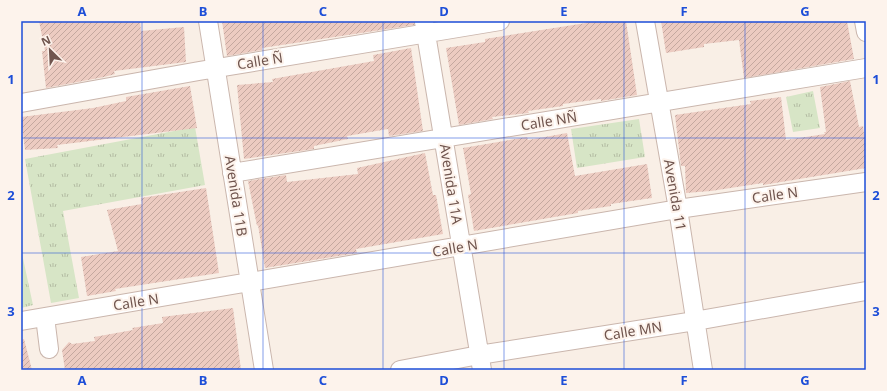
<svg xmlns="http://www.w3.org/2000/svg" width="887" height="391" viewBox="0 0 887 391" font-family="'Noto Sans',sans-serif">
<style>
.grass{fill:url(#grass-tufts)}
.building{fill:url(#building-hatch)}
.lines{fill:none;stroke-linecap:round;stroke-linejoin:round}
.minor-casing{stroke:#cab6ad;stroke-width:20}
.minor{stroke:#fff;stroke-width:18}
.grid{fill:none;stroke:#1d4ed8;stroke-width:1;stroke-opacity:0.55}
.labels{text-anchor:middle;stroke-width:4;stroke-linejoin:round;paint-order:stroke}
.street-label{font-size:14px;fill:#70554e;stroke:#fdf3ec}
.neatline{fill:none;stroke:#1d4ed8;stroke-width:1.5}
.grid-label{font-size:13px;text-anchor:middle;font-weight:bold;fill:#1d4ed8}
</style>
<defs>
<pattern id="grass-tufts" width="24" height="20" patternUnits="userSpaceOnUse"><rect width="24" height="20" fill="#d7e5c6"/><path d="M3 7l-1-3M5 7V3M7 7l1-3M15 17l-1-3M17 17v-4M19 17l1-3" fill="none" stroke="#b3bca3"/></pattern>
<pattern id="building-hatch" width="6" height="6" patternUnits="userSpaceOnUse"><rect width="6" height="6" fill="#eccbc1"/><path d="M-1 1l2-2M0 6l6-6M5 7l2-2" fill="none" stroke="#c4a89f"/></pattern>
</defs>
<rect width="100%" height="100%" fill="#f9efe6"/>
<path class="grass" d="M 813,91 L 820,128 L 793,132 L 786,97 Z
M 639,119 L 645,157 L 577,168 L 571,129 Z
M 195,127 L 205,185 L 63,211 L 79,298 L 51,303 L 25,159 Z
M 21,249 L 33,305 L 21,308 Z"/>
<path class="building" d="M 39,21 L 140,21 L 141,31 L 184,27 L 186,62 L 114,71 L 115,74 L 104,77 L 46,88 L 42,51 L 45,51 Z
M 222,21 L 414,21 L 414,25 L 262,48 L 262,50 L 227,56 Z
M 586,21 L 626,21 L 637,95 L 601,101 L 601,99 L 563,104 L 563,106 L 528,111 L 529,113 L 492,117 L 493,119 L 459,125 L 446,48 L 485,42 L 485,39 L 586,23 Z
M 661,21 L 847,21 L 854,59 L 744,78 L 739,40 L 704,44 L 704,47 L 666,53 Z
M 411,48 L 423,131 L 389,136 L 388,129 L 347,136 L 348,139 L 314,146 L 314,149 L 244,159 L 237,85 L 273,82 L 272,79 L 374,61 L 373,55 Z
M 850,81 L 859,127 L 863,126 L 866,148 L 866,168 L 763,185 L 763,183 L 711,191 L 686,193 L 685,166 L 681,166 L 675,115 L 751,104 L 750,101 L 781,97 L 786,140 L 825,134 L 824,132 L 826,132 L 820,87 Z
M 190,86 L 197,128 L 57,145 L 58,148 L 25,150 L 21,117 L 93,108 L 126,101 L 126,97 Z
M 567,133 L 575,176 L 647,164 L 652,198 L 611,204 L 611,206 L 578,211 L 578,213 L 474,231 L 468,195 L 471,194 L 463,148 L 527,137 L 528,140 Z
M 425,153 L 433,195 L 436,195 L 443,234 L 356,249 L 357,253 L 265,268 L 258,225 L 257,226 L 248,181 L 286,175 L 287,182 L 358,174 L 357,168 Z
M 206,188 L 219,273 L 115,289 L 116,291 L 87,296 L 81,257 L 118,251 L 107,210 L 142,204 L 141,198 Z
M 233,308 L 241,370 L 65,370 L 62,350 L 69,342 L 72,344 L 95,341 L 94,337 L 133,330 L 132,328 L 163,323 L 162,317 Z
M 24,339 L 32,370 L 21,370 L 21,340 Z"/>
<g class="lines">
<defs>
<path id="minor" d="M 208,21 L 264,370
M 645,21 L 678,209 L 703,370
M 864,21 L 866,32
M 424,22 L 482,370
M 21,103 L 199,71 L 500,21
M 232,173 L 866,68
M 45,317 L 49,349
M 21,321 L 678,209 L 866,182
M 400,370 L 479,355 L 695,321 L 866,291"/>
</defs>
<use href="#minor" class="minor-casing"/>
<use href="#minor" class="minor"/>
</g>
<path class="grid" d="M 142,21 L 142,370M 263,21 L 263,370M 383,21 L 383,370M 504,21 L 504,370M 624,21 L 624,370M 745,21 L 745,370M 21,138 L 866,138M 21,253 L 866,253"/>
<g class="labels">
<g class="street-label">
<text transform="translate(260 61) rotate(-9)" y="5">Calle Ñ</text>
<text transform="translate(549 121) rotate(-9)" y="5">Calle NÑ</text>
<text transform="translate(451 184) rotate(81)" y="5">Avenida 11A</text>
<text transform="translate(675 195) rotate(80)" y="5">Avenida 11</text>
<text transform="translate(775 195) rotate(-8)" y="5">Calle N</text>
<text transform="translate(236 196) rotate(81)" y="5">Avenida 11B</text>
<text transform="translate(455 248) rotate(-10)" y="5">Calle N</text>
<text transform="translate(136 302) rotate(-9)" y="5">Calle N</text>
<text transform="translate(633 331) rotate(-9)" y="5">Calle MN</text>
</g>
</g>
<rect width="887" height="391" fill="none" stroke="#fdf3ec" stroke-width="44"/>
<g transform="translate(50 50) rotate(336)" stroke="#fdf3ec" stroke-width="3" paint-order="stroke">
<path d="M0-3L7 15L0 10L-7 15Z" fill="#70554e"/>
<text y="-6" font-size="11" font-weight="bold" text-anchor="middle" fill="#70554e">N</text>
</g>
<rect x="22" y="22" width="843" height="347" class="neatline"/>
<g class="grid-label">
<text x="82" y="16">A</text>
<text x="203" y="16">B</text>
<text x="323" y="16">C</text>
<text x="444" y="16">D</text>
<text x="564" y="16">E</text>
<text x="684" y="16">F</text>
<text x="805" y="16">G</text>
<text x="11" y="84">1</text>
<text x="876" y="84">1</text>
<text x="11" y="200">2</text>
<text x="876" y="200">2</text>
<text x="11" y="316">3</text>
<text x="876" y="316">3</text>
<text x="82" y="385">A</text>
<text x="203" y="385">B</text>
<text x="323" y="385">C</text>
<text x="444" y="385">D</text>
<text x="564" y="385">E</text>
<text x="684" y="385">F</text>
<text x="805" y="385">G</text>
</g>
</svg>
